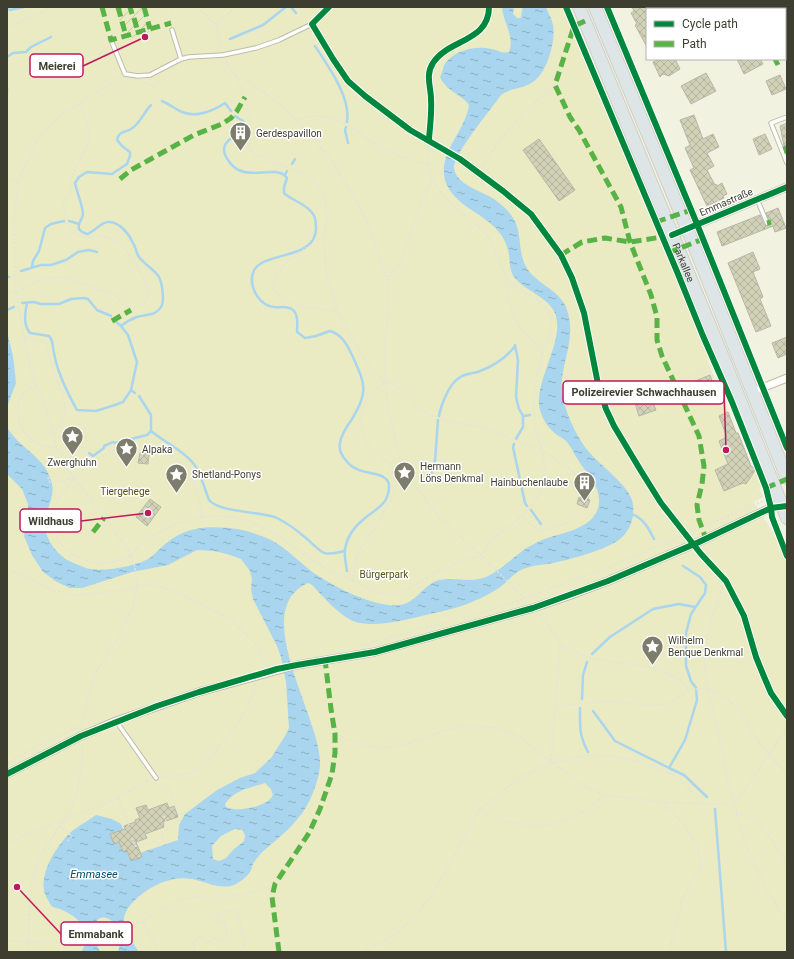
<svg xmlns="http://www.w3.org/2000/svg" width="794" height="959" font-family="Roboto,sans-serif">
	<defs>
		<pattern id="garden-furrows" width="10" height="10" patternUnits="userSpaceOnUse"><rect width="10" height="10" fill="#eaeac3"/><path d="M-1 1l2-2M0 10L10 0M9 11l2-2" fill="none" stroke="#cacaa8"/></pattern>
		<pattern id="water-ripples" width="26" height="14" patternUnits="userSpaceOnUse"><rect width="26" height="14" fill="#a9d6ee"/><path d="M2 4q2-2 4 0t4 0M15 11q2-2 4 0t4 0" fill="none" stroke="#8bafc1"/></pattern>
		<pattern id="building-cross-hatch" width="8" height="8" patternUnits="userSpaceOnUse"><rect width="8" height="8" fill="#d1d1b8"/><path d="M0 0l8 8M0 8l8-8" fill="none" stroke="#b4b49e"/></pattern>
	</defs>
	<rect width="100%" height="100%" fill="#f2f2e1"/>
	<!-- park -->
	<path fill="#eaeac3" d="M7,7H565L710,359L708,362L751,469L753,468L755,473L759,471L761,481H763L764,486L759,488L763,497L754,502L780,544L787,562V952H7Z"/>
	<!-- garden -->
	<path fill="url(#garden-furrows)" d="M116,7H146L149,18L145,20L149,33L128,39L125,26L121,27Z"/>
	<!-- water -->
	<path fill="url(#water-ripples)" fill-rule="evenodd" d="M502,7H514L513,14L517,18H521L524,14V7H546C548,13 552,19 553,25C556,41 547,73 533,82C523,89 510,88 501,95C492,108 452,156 454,168C456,185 482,191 494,199C501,204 509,211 513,218C523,233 517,253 527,268C529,273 535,277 539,281C558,295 568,300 570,325C572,350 557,375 563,399C567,416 579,442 591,454C602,467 626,483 632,500C636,514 631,530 620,539C608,549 569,560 553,563C543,565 533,565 523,569C513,573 508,582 499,588C477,602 456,609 430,614C409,619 377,628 356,622C340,617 324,597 312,585L308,583C247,610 322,719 320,764C320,777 311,801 303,812C295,823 285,833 274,842C267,848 260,853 255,861C252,864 252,869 250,872C247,877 241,881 236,884C223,891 206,882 192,879C170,875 148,887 133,902C115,921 127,934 139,952H118C129,910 77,902 100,952H81C94,934 80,917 62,910C60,908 56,909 53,907C51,906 49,902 48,900C34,880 56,846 71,832C78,826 88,821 96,815L112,819L121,824L134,855L178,840L179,825L185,814L217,790L240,778L255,773L271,758L285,736L289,728L286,682L281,657L277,646L253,599L251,589L252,579L250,571L241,559L227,554L214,551L197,550L168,565L132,572L82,588H70L57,582L43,572L32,555L24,536L28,518V504L22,489L7,474V427C19,449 46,456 52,484C55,496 47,508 45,520C43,536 55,553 69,561C74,563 80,566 86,568C101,573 139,566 151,557C159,550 166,542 175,537C190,527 211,526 229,528C243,529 258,534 271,540C289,549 303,567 320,577C339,589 385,613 407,603C418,598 424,586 436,581C451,576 465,582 479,579C494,577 512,558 525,549C530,546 536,543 542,540C559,533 586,531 596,513C606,494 590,477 580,463C575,456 572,448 567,442C563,438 562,438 557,435C548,428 543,420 540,410C532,381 571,334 552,308C543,295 524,290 514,277C508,268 511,257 507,247C505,241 502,235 498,231C483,212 453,206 445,180C438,152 465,132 469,105C461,94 446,91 440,77C442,73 443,69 444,65C453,50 476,45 492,49C499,50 501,54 509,52C515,37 503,22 502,7ZM265,783L271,789L273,795C271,798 269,801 266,802C256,808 237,812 226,807L225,804C234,790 250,788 265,783ZM235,829L243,830L245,836L244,841L233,850L226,858L219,861L213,859L212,846L221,836Z
		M7,332L13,356L16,383L7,407Z"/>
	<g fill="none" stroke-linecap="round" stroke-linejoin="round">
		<!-- stream -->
		<path stroke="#a9d6ee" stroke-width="2.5" d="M291,7L296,13
			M7,8L10,10L24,7
			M522,18L524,7
			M230,39L263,25L286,7
			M315,46C328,66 351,97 347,122
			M7,57L13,53L26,52L31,47L51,37
			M7,87V93
			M162,101C169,104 175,109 182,112C196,118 213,111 225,103L231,111
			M235,116L243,121L245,126C239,135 229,137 225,145C223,150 225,156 228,160C244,186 276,162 287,178L284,187V193C292,201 306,203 313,214C316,218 316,224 316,229C315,264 253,248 252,278C251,291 261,306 274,307C281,308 289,305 294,311C299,316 297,326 297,332L305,338L316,336L330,331C343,335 347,345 353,357C365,384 369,392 352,419C347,426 341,435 340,443C339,449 341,454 344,458C347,462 350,466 355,468C364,475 390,471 389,487C388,506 376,508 364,519C355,526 347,537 345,549C344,556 346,564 347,571
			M346,127L345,130L348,143
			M292,164L295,159
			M285,175L287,171
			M69,221L79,224
			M32,267L33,261L39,251L45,228L51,224L64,221
			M21,271L41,265H51L66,260L78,252L89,250L97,252
			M7,276L9,277
			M22,303L34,302L41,304H59L71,299L84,298L88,299L97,310L111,316
			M27,303C25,313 23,325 30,333L49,336C54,341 52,346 54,353C57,371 68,394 77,410L96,411L115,405L123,402L131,390L137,362L128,335L121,326C126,322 131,319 137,317C146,314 156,316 161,307C165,301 162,283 159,277C154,269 145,265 139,257C136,253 136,247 133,243C129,234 119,221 108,222C101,222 94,232 87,234C84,233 81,232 79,229C77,223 83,219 83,214C82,203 77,193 75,183L79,177L87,172L112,174L127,164L130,156V152L122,146L117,140C119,131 124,133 131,129C140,124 144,112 151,105
			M7,310L14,307
			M115,321L121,326
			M515,345L518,360L516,397L519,409L523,416V427L516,439
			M131,390L135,393
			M139,396L151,415V431C164,442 183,450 193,463C200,471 205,490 209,500C220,513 260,511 277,518C287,523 298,531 307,539C312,543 318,550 324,553C330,555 339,552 345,551
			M439,416C441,405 449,384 459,378C465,373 473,374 480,371C494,366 506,358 515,346
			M523,416L530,415
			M514,444L513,447L525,503L527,506
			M89,453L93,456L104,448V446L113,442L115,443L147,435L151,431
			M431,475L435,461L438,420
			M531,510L541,524
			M631,514C643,517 649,529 654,539
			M592,654L610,637L653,609L679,604L695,607
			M582,699L583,675L587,662
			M580,708C580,727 579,735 588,752
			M593,711L615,741L669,768L684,775L707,797
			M669,768L685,740L697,700L696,688L691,681L686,666V633L691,614L705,593L706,585L700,577L683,566
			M715,809L726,952"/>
	</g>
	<!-- building -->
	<path fill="url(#building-cross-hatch)" stroke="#b7b7aa" d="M632,7H647V47L635,25L637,24L631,13L634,11Z
		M660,59H675L680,69L669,76L663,74L660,77L653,62Z
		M737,59H760L763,64L744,74Z
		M706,73L716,91L691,104L681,86Z
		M780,75L786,89L772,95L766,81Z
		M694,115L703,139L713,134L719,147L707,153L714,166L707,170L715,185L716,184L717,186L722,183L727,194L723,196L724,198L707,206L690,170L694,168L685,148L690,145L680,120Z
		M787,123V145L784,146L780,126Z
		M765,134L772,149L759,155L753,139Z
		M539,139L575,190L559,201L523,150Z
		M778,208L786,228L775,232L773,226L722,246L717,232L760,215L764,225L768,226L770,223L766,213Z
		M753,252L760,269L753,272L763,297L760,299L771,326L756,332L728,263Z
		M787,337V354L778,358L772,343Z
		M710,375L715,390L717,389L720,395L705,401V399L700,401L693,382Z
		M650,395L656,410L639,416L634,400Z
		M728,412L736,433H738L751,466L756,469L746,484L743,483L724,491L715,470L728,464L719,441L727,437L719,416Z
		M140,453L149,454L148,464L138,463Z
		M584,489L590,491L588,499L590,500L587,508L577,504L579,497L581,498Z
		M150,499L161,507L147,526L136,517Z
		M167,803L169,808L174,806L178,817L163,822L164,827L145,834L147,838L136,842L142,857L131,861L127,850L123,852L119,842L114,844L110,834L125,829L124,826L135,822V820L140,818L136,808L146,805L148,810Z"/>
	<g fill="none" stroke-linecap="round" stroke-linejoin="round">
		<defs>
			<path id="service" d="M172,30L181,59
				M111,40L125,74L138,76L150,75L181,59L189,57L223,55L256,48L279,40L312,24L329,7
				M787,117L771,123L787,163
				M757,199L767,223
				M116,721L156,778"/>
			<path id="minor" d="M672,235L787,187
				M752,392L787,378
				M7,774L81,736L116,721L199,692L297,665L375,652L533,608L571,595L608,581L699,542L781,503"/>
			<g id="primary">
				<path id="s1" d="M579,7L724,360L787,518"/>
				<path d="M595,7L693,243L787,478"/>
			</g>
		</defs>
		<!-- service casing -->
		<use href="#service" stroke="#bcbcae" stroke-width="5.5"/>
		<!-- minor casing -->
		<use href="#minor" stroke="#bcbcae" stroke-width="9"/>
		<!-- primary casing -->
		<use href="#primary" stroke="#d0d0c7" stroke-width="14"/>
		<!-- path -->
		<path stroke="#e3e3dd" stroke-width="1.5" stroke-dasharray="2 2" stroke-linecap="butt" d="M197,7L216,25L222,50
			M762,9L766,7
			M170,25L172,7
			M216,25L235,7
			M7,27L37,15L52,7
			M226,61L228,67L236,76L245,97L251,123L249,147L253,153L266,160L299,171L309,176L317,183L325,199L327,219L324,236L326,272L337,311L352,339L370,367L385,383H392L399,389L421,410L430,415L448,422L482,427L543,451L570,469L585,484L587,490
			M236,76L250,83L271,97L297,120L331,160L353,195L365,218L376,245L387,280L389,306L385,342V383L389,412L400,459L405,471L440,518L481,555L527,601
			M144,82C152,88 156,87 159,77
			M297,120C334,106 355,133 384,149C397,156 414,160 428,165
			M479,172L501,138L524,113L555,85
			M7,179L18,183
			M718,200L721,206
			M693,214L700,209L719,202
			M324,236L286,262L275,278L273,289C287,308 315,308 337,311
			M506,279C507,292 509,307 515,319C521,332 535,341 542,354
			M387,280L400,263L422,201L432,180
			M7,291L16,293L40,279L64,277L88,286L116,296L131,310C136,308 142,305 146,300C154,287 130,254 121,244C118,242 113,240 110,238C95,232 78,245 67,224C65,219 63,208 64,203C65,200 68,198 70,196C72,191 71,186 71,181C73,167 88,150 89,136C90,124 84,114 79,104
			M25,336L44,343L47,347L52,367L64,398L65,409L63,421L54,434
			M36,386C33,387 29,388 27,390C11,403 17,431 34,441C40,446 50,447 57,448
			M606,409L674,383L715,364
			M396,474L405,471
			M48,477L50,483L55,481L75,479
			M202,517C199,503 197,487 190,474C185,466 178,461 170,456C161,450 151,444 140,443C111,442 64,481 55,507C53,512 53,518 54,523C55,529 56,534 58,539C64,552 80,560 94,563C103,565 123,560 131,555C135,552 138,546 143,543C170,523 202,511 236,518C271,526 297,551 327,569C337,574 347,578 357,583C367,587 377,593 388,594C405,595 419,582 433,574C443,569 453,565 463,561C468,560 474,558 479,556C485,552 488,544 493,539C516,519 538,510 544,477C547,456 536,437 534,417C533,408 534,399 535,390C536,379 539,368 541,357C545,346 553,332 551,320C548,299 520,294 508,280C505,276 503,270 501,265C496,252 492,241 484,231C470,219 438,195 432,179C423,157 431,124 431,101C432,88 425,74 433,62C450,40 489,40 489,7
			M522,517C527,521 534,528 541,530C548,531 575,520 580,514
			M7,569L25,576L52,590L76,595L128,590L137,586L149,584L175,591L229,618L255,643L266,666
			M352,580L358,553L376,526L391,499L395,487L396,474L390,464L370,447L362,432L360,419L368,395L385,383
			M726,581C716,606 705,633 705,660C705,687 714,714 720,740C725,762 728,784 734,805C745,846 761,886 787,920
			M539,614L558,638L560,646L551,763
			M463,619L500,607L609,567L768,499
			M560,646L589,658L655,668L680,679L689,690
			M357,647L423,628L450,622
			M556,706L608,701L644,705L665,704L677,699L689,690L707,688L725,697L741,712L753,734L769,755L787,773
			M82,726L88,699L97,671L116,641L133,607L137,586L136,574L134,563L128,549L75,479L57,448L46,409L36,386L26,350L16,293L14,224L18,183L28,158L37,140L50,126L63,114L121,77
			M335,734L359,744L379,748L403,745L443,731L464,726L498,728L519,737L583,785L604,795L661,802L734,805L787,728
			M7,763L32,749L82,725
			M161,777C173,776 186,776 196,769C210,760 238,724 246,710C250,701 253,692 256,684
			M168,787L179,815
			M118,798L129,825
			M661,802L683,823L697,845L701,866L683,898L669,952
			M479,810C512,825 535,833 570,817C575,815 580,814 584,811C591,807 597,801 604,796
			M736,813C761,817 776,846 787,866
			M164,816L167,825L181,820
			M60,826L72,836L67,842
			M132,838L135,846H141L163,838L161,833L168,830L167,825
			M7,843L76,814L114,800L149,780
			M143,921L158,952
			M104,924L107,941L112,940L113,944L119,945
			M7,941L67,943L143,921L159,910L174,902L201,896H234L248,894L275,884
			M28,952C31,922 26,893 37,865C43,848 55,835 64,820C78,798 83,770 82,744
			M191,952L196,947L193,944L201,935L208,943L215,937L219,942L227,935L224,921L218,922L216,914L237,910L245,945L240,952
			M210,952L218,950L219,952
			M363,952L388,939L401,929L415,916L431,896L445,873L479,810L522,776L551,763L590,755L616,757L645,763L677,777L702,803"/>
		<!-- service -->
		<use href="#service" stroke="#fdfdfa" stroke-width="3.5"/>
		<!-- minor -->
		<use href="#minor" stroke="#fdfdfa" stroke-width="7"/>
		<!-- primary -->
		<use href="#primary" stroke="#dee5e7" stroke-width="12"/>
		<!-- quiet -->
		<path stroke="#57b346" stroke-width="5" stroke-dasharray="10 5" stroke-linecap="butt" d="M102,7L111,40L171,23
			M118,7L126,36
			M130,7L132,14
			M144,7L150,29
			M134,18L138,32
			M585,21L574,26L555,85L570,117L579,130L621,207L630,242L651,295L657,317V340L662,356L699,436L704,466L702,484L697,505L699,520L706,539
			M785,34L787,33
			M775,59L778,65
			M785,146L787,153
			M120,179L131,170L194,135L222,124L231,118L237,111L245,97
			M656,222L691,210
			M767,223L771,222
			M668,253L703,239
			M561,255L582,242L605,238L630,242L662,237
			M112,321L131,310
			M766,488L787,479
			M93,532L104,518
			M279,952L272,897L275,884L309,833L320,809L332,774L335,753V734L331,709L325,660"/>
		<defs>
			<path id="cycleway" d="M329,7L312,24L333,59L348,81L365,96L410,130L460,159L503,191L531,214L561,255L572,278L584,313L598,384L606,409L614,426L641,471L661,503L701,554L726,581L744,616L756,657L765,679L771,693L787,716
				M566,7L678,274L703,336L732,402L766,488L771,508L772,517L787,556
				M607,7L697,224L787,448
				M429,139C430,126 432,112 431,99C431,87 425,75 433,63C448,39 489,42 489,7
				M672,235L787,187
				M7,774L81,736L157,706L199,692L277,669L297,665L375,652L533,608L608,581L699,542L771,508L787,506"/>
		</defs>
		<!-- cycleway casing -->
		<use href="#cycleway" stroke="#fff" stroke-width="8"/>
		<!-- cycleway -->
		<use href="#cycleway" stroke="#00873e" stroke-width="6"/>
	</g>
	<!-- icons -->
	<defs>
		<symbol id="building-pin" viewBox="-11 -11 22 30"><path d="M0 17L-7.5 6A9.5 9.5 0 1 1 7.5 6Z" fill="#7d7d6e" stroke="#fff"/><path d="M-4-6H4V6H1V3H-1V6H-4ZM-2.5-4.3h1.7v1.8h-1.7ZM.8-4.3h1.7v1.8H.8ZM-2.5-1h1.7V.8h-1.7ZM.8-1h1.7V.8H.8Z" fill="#fff"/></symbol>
		<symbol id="sight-pin" viewBox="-11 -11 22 30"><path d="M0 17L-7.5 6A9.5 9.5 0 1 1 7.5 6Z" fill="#7d7d6e" stroke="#fff"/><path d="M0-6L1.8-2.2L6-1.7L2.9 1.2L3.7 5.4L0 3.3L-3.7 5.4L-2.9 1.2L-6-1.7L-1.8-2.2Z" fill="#fff"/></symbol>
	</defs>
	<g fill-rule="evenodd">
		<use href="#building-pin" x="228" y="120" width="25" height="34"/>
		<use href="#sight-pin" x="60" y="424" width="25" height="34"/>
		<use href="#sight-pin" x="114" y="436" width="25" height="34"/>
		<use href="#sight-pin" x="392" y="460" width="25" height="34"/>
		<use href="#sight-pin" x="164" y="462" width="25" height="34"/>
		<use href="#building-pin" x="572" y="470" width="25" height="34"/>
		<use href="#sight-pin" x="640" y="634" width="25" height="34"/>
	</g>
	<g text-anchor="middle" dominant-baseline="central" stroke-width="3" stroke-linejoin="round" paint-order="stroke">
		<!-- poi labels -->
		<g font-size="10" fill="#3e3e30" stroke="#fff" text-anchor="start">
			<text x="256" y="133">Gerdespavillon</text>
			<text x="142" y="449">Alpaka</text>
			<text x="72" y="462" text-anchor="middle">Zwerghuhn</text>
			<text x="420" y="466">Hermann<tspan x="420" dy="12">Löns Denkmal</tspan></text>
			<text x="192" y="474">Shetland-Ponys</text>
			<text x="568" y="482" text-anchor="end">Hainbuchenlaube</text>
			<text x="668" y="640">Wilhelm<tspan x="668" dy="12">Benque Denkmal</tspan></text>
		</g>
		<!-- street labels -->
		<g font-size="10" fill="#3e3e30" stroke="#fff">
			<text transform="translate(726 202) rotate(-23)">Emmastraße</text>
			<text stroke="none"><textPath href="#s1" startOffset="276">Parkallee</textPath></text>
		</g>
		<!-- park labels -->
		<g font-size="10" fill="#545210" stroke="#fff">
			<text x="125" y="491">Tiergehege</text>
			<text x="384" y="574">Bürgerpark</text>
		</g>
		<!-- water labels -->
		<g font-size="11" font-style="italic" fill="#01496b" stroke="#fff">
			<text x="94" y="874">Emmasee</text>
		</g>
	</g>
	<!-- callouts -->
	<path fill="none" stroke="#c2185b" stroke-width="1.5" d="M145 37L83 66M726 450L724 392M148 513L81 521M17 887L61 934"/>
	<g fill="#c2185b" stroke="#fff" stroke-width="1.5">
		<circle cx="145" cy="37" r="4"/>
		<circle cx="726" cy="450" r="4"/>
		<circle cx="148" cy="513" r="4"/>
		<circle cx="17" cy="887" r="4"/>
	</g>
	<g fill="#fff" stroke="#c2185b" stroke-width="1.5">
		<rect x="30" y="54" width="53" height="23" rx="4"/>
		<rect x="563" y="381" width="161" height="23" rx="4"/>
		<rect x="20" y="509" width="61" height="23" rx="4"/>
		<rect x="61" y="922" width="71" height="23" rx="4"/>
	</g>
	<g font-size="11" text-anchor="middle" font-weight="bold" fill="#3e3e30">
		<text x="57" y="70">Meierei</text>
		<text x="644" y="396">Polizeirevier Schwachhausen</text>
		<text x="51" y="525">Wildhaus</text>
		<text x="96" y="938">Emmabank</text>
	</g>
	<!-- border -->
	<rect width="794" height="959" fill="none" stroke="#3e3e30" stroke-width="16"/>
	<!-- legend -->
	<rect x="646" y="8" width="140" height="52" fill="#ffffff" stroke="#b2b2ac"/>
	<rect x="654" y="21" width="20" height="6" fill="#00873e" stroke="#b2b2ac"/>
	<text x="682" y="28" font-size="12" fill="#3e3e30">Cycle path</text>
	<rect x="654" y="41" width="20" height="6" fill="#57b346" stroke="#b2b2ac"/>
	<text x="682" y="48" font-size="12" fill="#3e3e30">Path</text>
</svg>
